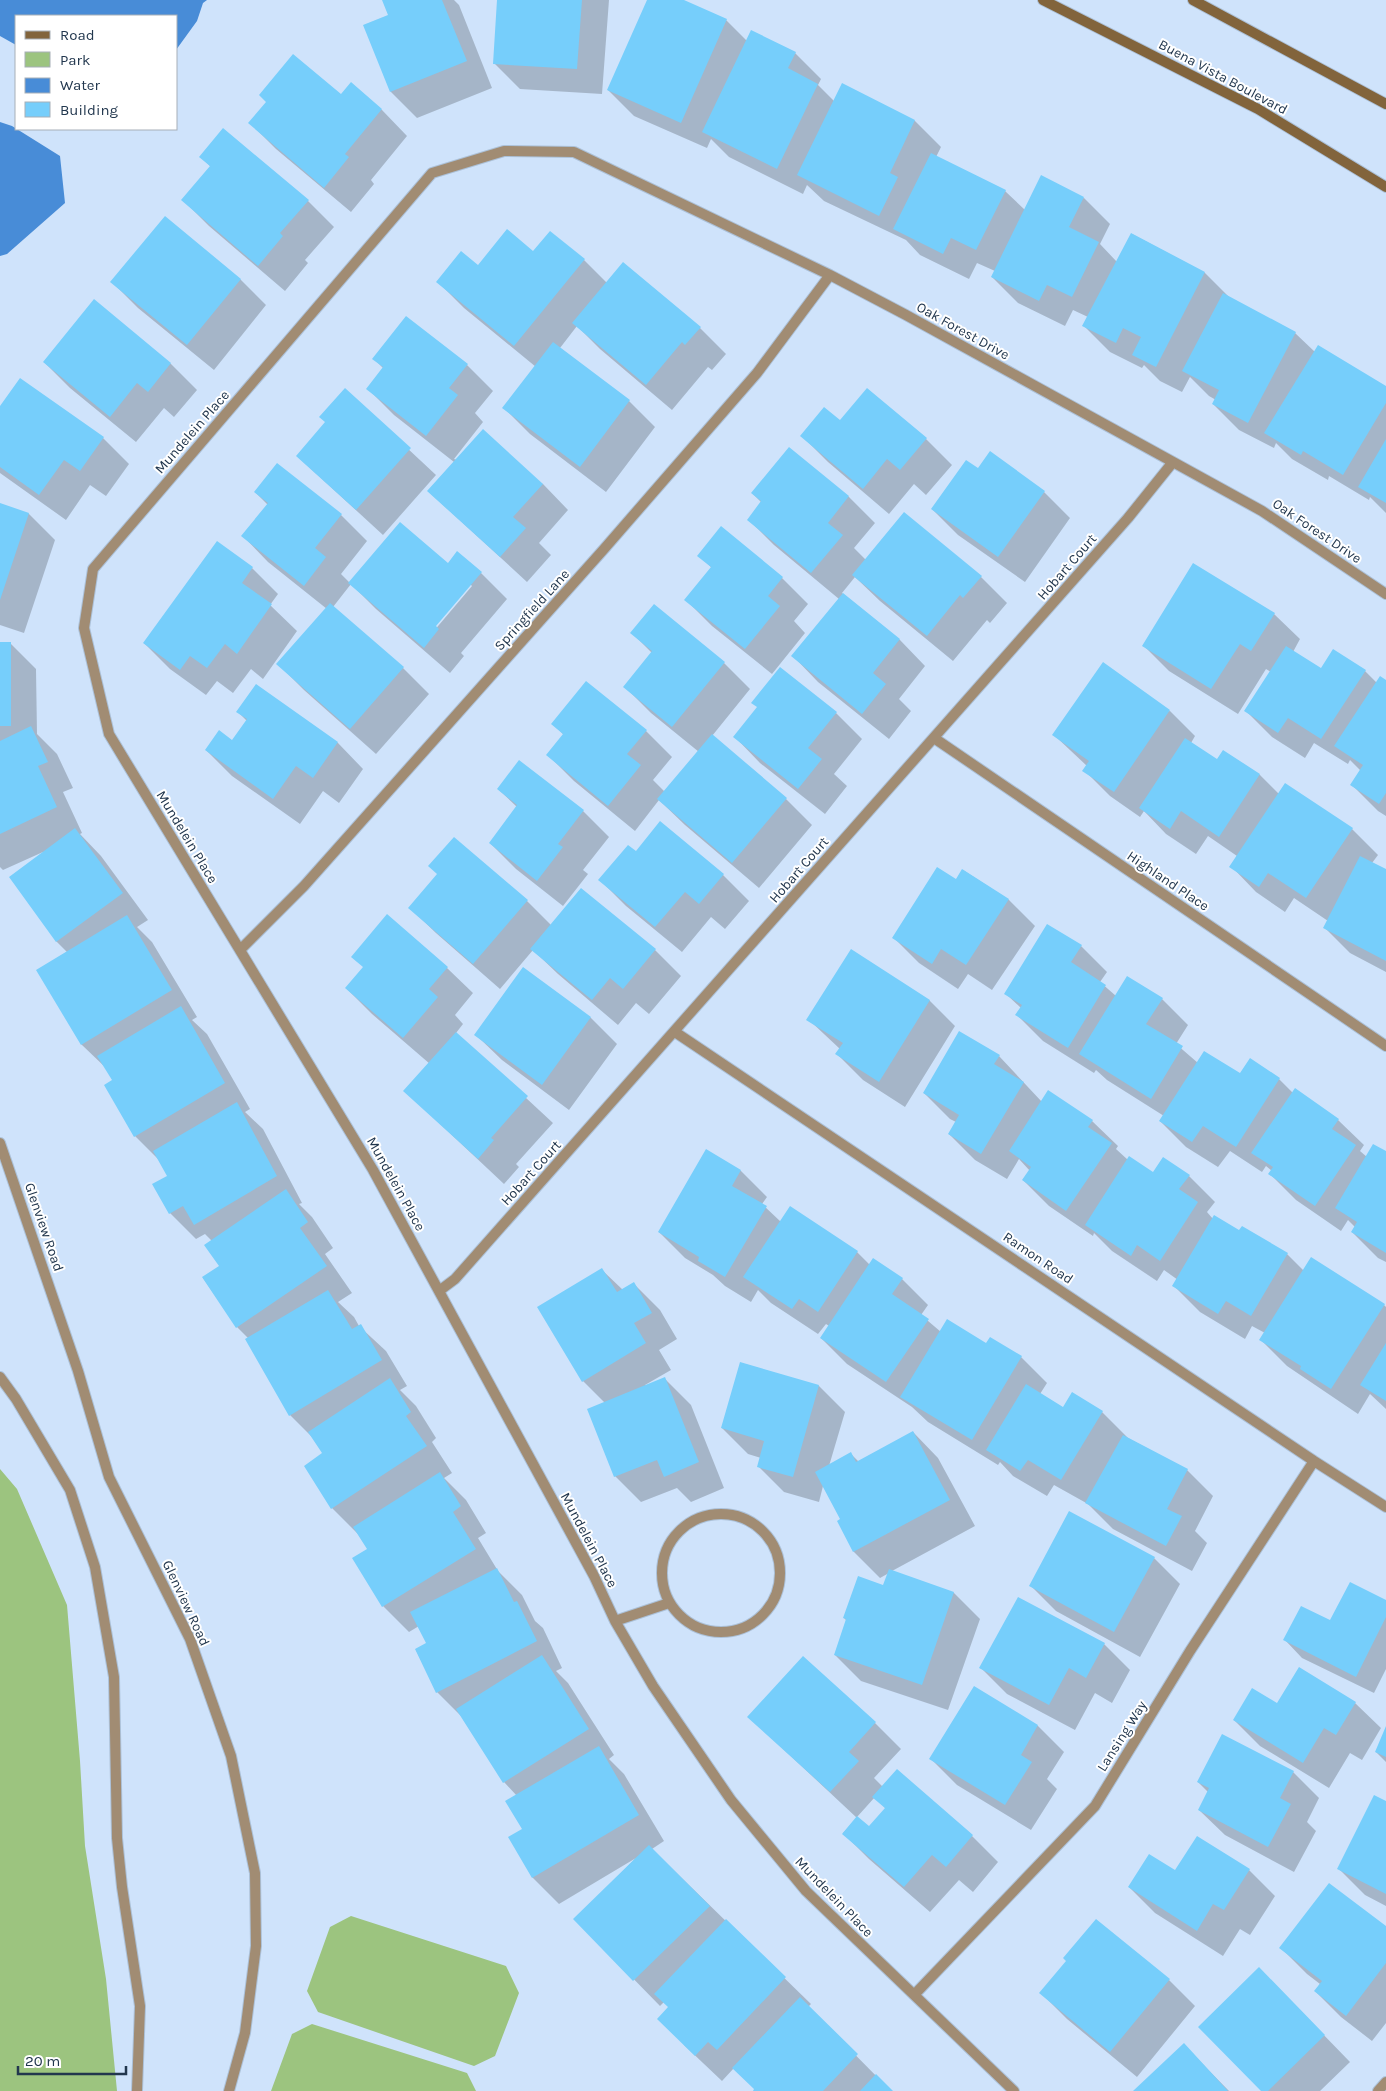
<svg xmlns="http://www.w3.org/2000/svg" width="1386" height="2091" font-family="Karla,sans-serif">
	<rect width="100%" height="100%" fill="#cfe3fb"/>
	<!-- green -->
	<path fill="#9cc47f" d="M0,1469L17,1489L67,1605L80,1761L85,1846L106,1979L117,2091H0Z
		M351,1916L506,1966L519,1993L495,2056L474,2066L318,2012L307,1991L330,1927Z
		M312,2024L467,2073L476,2091H271L292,2034Z"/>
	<!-- water -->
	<path fill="#488cd7" d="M0,0H207L203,3L197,21L176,50V16H16V45L0,36Z
		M0,122L12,126L60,156L65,203L7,254L0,256Z"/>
	<!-- shadow -->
	<path fill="#0003" fill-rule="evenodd" d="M384,0H454L459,5L492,88L417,118L391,92L390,16Z
		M498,0H609L602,94L520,89L494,63Z
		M648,0H681L726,20L747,41L795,53L821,79L818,85L834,101L842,85L915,121L941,147L936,157L1005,191L1025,210L1084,198L1110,224L1100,244L1117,262L1132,234L1205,273L1230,298L1295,333L1315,352L1386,387V513L1370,497L1369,500L1329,476L1328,480L1292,459L1276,443L1274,448L1239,430L1213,404L1216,400L1209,396L1190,377L1182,392L1160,381L1144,365L1142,368L1110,352L1084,326L1088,317L1073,310L1065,326L1018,303L992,277L995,271L977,263L969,279L920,255L906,240L824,201L807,185L803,194L729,157L711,139L707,148L634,116L608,90Z
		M351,84L382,110L407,136L371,180L374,184L351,212L276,149L250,123L341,96Z
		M201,157L308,201L334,227L305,260L308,263L285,291L209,226L183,200L211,167Z
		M533,253L584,260L607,283L700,328L726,354L712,370L708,367L672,410L600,349L577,326L560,348L629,401L655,427L606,492L530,434L504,408L536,367L464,308L438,282L478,267Z
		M240,279L266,305L214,370L138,308L112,282Z
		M94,301L171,364L197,390L174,417L164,408L136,442L70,388L44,362Z
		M406,317L467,365L493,391L475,413L483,422L454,459L543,484L568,510L539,543L551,555L527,582L428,491L454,462L394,415L368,389L383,368L374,359Z
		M345,390L436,475L383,535L297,456L326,423Z
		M0,408L103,438L129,464L106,496L90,485L66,520L0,473Z
		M840,422L926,439L952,465L926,495L914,484L889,514L828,462L802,436Z
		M789,449L849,497L875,523L854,548L866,560L981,577L1007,603L990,623L987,620L953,661L880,601L855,577L842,593L900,640L925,666L899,699L911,711L889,739L818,682L793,656L839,599L774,545L749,520L762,503L752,493Z
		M978,470L1044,492L1070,518L1025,582L958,535L932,509Z
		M255,492L341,515L367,541L341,574L350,583L448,565L481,573L507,599L461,653L464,656L450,673L376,609L351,584L333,607L403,668L429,694L376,754L304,690L278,664L327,609L268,562L243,536L268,505ZM470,584L472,586L433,632L431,630Z
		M0,504L29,514L55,540L24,633L0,625Z
		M699,556L782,578L808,604L794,621L805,633L772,674L712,626L686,600L712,568Z
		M252,568L278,594L270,605L297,631L263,679L251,669L233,693L217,681L206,695L170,669L144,643Z
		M655,606L724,663L750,689L712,736L786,799L812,825L759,888L685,825L659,800L635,831L574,781L548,755L564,735L553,724L646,731L672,757L653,780L665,792L699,752L651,713L625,687L652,653L632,633Z
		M1274,614L1300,639L1293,652L1321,670L1365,671L1377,683L1386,681V816L1378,811L1352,785L1361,771L1350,760L1348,764L1314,743L1305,758L1272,737L1246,711L1271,672L1266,669L1238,714L1169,671L1143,645Z
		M0,643H10L36,669L37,734L57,754L73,788L63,792L82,833L80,834L101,856L148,920L137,927L152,942L197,1017L192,1020L207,1034L250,1109L245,1112L263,1129L302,1203L299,1204L312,1217L333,1248L325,1254L352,1293L338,1302L354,1317L359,1326L386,1351L407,1386L400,1390L416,1406L436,1438L432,1442L452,1473L444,1478L466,1500L486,1533L478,1538L498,1571L522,1595L535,1621L543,1628L562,1668L556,1671L568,1683L614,1755L609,1759L624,1774L664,1841L652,1849L811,2004L808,2007L891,2091H755L756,2090L734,2068L722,2081L684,2045L669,2007L664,2002L660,2006L575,1919L636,1858L559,1904L533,1878L510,1838L524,1829L517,1796L504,1782L464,1719L437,1692L416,1650L428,1644L419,1626L409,1632L383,1606L368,1549L358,1534L332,1508L306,1466L324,1454L313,1438L290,1415L249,1339L237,1327L203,1278L220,1266L212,1241L205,1234L196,1239L170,1213L169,1176L160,1161L135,1136L113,1081L106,1068L82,1045L38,970L67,952L56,941L43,852L3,870L0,867Z
		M257,686L338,743L363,769L339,803L323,791L300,824L232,776L206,750L233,742L247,721L238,712Z
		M1170,711L1195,736L1191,743L1218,761L1223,751L1260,775L1279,794L1352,829L1378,855L1372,863L1386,870V972L1350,953L1325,928L1328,921L1294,898L1285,912L1256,892L1231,866L1237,856L1208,836L1196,854L1166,834L1144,811L1140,817L1110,796L1084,770L1087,766L1054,735Z
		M836,713L862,739L834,774L847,786L825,814L760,763L735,737Z
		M498,789L583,811L609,837L583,870L588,874L563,906L516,869L490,843L517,807Z
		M636,853L723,875L749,901L725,929L711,917L682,952L626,906L600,880Z
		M963,870L1009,900L1035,926L992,990L968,974L958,989L919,963L893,937L956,880Z
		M581,889L655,950L681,976L649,1014L636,1003L618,1025L558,974L533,950L500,989L436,933L410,908L527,901L551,925Z
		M1081,946L1107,972L1100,982L1116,996L1162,999L1188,1025L1176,1044L1198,1063L1241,1075L1279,1079L1293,1093L1338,1120L1364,1145L1360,1151L1367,1157L1386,1153V1262L1378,1258L1352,1232L1355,1227L1348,1220L1341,1231L1296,1200L1270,1174L1272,1171L1266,1166L1262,1172L1230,1151L1218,1167L1186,1147L1160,1121L1164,1116L1107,1080L1096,1070L1094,1073L1043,1041L1017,1015L1021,1008L1006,994Z
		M364,968H447L473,993L455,1015L463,1024L456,1033L553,1123L516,1164L519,1167L504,1184L405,1091L430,1064L372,1014L346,988Z
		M523,969L591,1018L617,1044L569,1110L502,1060L476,1035Z
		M929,1000L955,1026L905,1107L863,1080L837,1054L840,1049L808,1019Z
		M999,1056L1042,1102L1092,1121L1118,1146L1116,1149L1128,1160L1154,1174L1189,1176L1215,1202L1207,1212L1213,1219L1287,1254L1304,1271L1384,1305L1386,1307V1409L1370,1394L1358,1414L1287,1366L1261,1340L1265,1333L1252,1326L1245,1339L1200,1312L1174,1286L1178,1280L1164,1270L1157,1281L1112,1251L1094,1233L1093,1236L1049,1206L1023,1180L1030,1171L1019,1159L1007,1179L975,1160L949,1134L956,1122L950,1119L924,1093Z
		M707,1151L741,1171L767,1197L762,1204L781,1222L857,1252L870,1265L902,1279L928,1305L921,1315L941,1332L987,1345L1021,1357L1047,1383L1040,1394L1064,1409L1102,1412L1128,1438L1187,1470L1213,1496L1195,1531L1207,1543L1192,1571L1113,1529L1088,1504L1054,1485L1047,1496L1013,1476L1000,1462L998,1465L928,1422L912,1407L847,1364L821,1338L829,1326L826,1324L818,1334L771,1303L758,1290L751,1302L725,1286L713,1275L685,1258L659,1232Z
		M602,1270L623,1290L634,1284L660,1310L677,1339L659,1350L671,1370L645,1385L646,1386L665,1379L691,1405L724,1488L691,1502L677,1488L641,1502L615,1476L605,1403L583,1381Z
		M741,1363L819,1386L845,1412L829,1466L851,1454L859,1462L913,1432L938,1458L975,1526L892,1571L954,1593L980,1619L948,1710L861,1681L835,1655L847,1621L844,1618L884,1586L889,1573L880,1578L854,1552L838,1521L842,1520L823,1486L819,1502L784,1492L758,1466L761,1458L748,1454L722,1428Z
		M1154,1558L1180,1584L1140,1657L1056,1611L1030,1585Z
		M1386,1601V1669L1374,1693L1302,1658L1285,1640Z
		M1104,1644L1130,1670L1112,1703L1095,1693L1075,1730L1007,1694L981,1668Z
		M974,1688L1038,1726L1064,1752L1047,1779L1057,1789L1031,1830L957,1785L931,1759Z
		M1355,1703L1381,1728L1362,1760L1350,1753L1329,1788L1260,1746L1234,1720L1277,1705Z
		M749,1717L875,1723L901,1749L874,1778L883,1787L972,1836L998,1862L973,1892L959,1880L930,1912L869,1859L843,1833L857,1818ZM875,1797L886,1809L869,1828L857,1817Z
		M1386,1729V1762L1376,1752Z
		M1293,1772L1319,1798L1307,1822L1316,1831L1294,1872L1225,1835L1199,1810L1208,1792L1198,1782Z
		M1386,1803V1906L1365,1895L1339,1869Z
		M1249,1870L1275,1896L1250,1935L1240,1929L1223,1956L1155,1913L1129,1887L1176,1872Z
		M1386,1927V2023L1372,2041L1341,2017L1315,1991L1320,1984L1307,1974L1281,1948Z
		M1169,1980L1195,2006L1137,2077L1067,2019L1041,1993Z
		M1285,1995L1350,2062L1320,2091H1262Z
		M1184,2045L1229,2091H1135Z"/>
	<!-- building -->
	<path fill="#76cefb" d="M382,0H442L467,61L390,92L363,25L388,15Z
		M497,0H582L577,69L493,64Z
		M647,0H684L727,19L681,123L607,90Z
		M751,30L796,52L788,68L818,84L777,169L702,132Z
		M293,54L341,94L351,82L382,109L345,154L349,157L324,188L248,123L266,102L259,95Z
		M842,83L915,120L890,173L898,177L879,216L797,175Z
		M223,128L309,200L280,233L283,236L258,266L181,200L210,166L199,157Z
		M931,153L1006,190L976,250L951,238L943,254L893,229Z
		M1041,175L1084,197L1069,227L1099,242L1072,297L1047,285L1039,301L991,277Z
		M165,216L241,279L187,345L110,282Z
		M507,229L533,251L550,231L585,259L514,346L436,282L461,251L478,265Z
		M1131,233L1205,272L1156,367L1132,355L1141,337L1123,328L1116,343L1082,326Z
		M623,262L701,327L685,345L682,342L646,385L572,323Z
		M1223,293L1296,332L1248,423L1212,404L1219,390L1182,371Z
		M94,299L171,363L148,392L137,383L110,417L43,362Z
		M406,316L468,364L449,388L458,395L426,436L366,389L383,367L372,359Z
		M553,342L630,400L580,467L502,408Z
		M1318,345L1386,386V403L1343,475L1303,451L1301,455L1264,433Z
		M20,378L104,437L80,471L64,460L39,495L0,467V406Z
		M345,388L411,448L356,510L296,456L325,422L319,417Z
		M867,388L927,438L900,470L887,459L863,489L800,436L824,407L840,420Z
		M483,429L543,484L513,517L526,528L500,557L427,491Z
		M1386,439V503L1358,487Z
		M789,447L849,496L828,523L843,535L811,573L747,520L761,501L751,493Z
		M990,451L1045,491L998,557L931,509L966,460L978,468Z
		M277,463L342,514L315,548L326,557L304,586L241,536L268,503L254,492Z
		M0,503L29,513L0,600Z
		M904,512L982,576L963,598L960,595L927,636L852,575Z
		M400,522L448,563L457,551L482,572L436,626L439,629L424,648L348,583Z
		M721,526L783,577L768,596L780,606L745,649L684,600L711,567L697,556Z
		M217,541L253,567L242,583L272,604L237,654L225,644L207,668L190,656L180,670L143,643Z
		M1193,563L1275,613L1251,651L1240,644L1211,689L1142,646Z
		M843,593L900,639L873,673L886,684L862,714L791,656Z
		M330,603L404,667L350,729L276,664Z
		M654,604L725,662L672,727L623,687L652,651L630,633Z
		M0,642H11V726H0Z
		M1286,646L1321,668L1333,649L1366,670L1321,739L1288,718L1278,733L1244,711Z
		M1103,662L1170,710L1114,792L1082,771L1089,761L1052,735Z
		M780,667L837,712L808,748L822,759L798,789L733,737L757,707L751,703Z
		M1380,676L1386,680V793L1379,804L1350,785L1363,765L1334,746Z
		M586,681L647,730L627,754L641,765L608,806L546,755L563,734L551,724Z
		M256,684L338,742L313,778L296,766L273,799L205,750L219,730L232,740L247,719L236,712Z
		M31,726L48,762L38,766L57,807L0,834V741Z
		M712,734L787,798L732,863L657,799Z
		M1185,738L1217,759L1223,750L1260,774L1219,837L1181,811L1170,829L1139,808Z
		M519,760L584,810L558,844L563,847L537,881L489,843L517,805L497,789Z
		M1285,783L1353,828L1306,898L1268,873L1259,887L1229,867Z
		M660,821L724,874L699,904L685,892L655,927L598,880L628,845L636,851Z
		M75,828L123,893L56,942L9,877Z
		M454,837L528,900L473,964L408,908L437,874L428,866Z
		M1360,856L1386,869V961L1323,928Z
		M937,867L956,879L962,869L1009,899L966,965L941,949L932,964L892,938Z
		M581,888L656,949L623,989L610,978L592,1000L530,949Z
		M387,914L448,967L429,989L438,997L403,1038L345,988L363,967L351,957Z
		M127,915L172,990L81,1045L36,970Z
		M1047,924L1082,945L1071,962L1106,985L1068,1048L1015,1015L1022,1005L1004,994Z
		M851,949L930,1000L879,1082L835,1054L843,1043L806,1020Z
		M523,967L591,1017L542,1085L474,1035Z
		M1127,976L1163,998L1146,1024L1183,1046L1151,1099L1079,1054Z
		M181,1006L225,1083L134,1137L104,1085L112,1080L97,1056Z
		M959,1031L1000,1055L994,1064L1024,1082L981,1154L948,1134L959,1115L923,1093Z
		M456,1032L528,1096L491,1138L494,1140L478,1159L403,1091Z
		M1204,1051L1240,1073L1250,1058L1280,1078L1236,1147L1203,1126L1192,1142L1159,1121Z
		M1295,1088L1339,1119L1332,1129L1356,1145L1315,1206L1268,1174L1273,1167L1251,1153Z
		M1048,1090L1093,1120L1088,1127L1112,1143L1066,1211L1022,1180L1031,1167L1009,1151Z
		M237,1102L277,1176L194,1225L183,1206L169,1214L152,1184L167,1176L153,1151Z
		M1373,1144L1386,1151V1253L1351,1232L1357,1222L1335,1208Z
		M706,1149L741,1170L732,1186L767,1206L725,1277L698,1261L699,1257L658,1232Z
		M1129,1156L1153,1172L1163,1157L1190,1175L1179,1189L1198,1202L1160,1261L1137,1245L1131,1256L1085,1225Z
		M286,1189L308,1222L300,1228L327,1266L236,1328L202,1277L219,1266L204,1245Z
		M790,1206L858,1251L818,1312L799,1299L792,1309L743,1277Z
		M1214,1215L1239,1230L1242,1226L1288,1253L1251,1316L1226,1301L1218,1314L1172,1286Z
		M1311,1257L1385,1304L1331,1389L1300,1369L1301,1366L1259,1340Z
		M873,1258L903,1278L892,1294L929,1319L886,1382L820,1338Z
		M602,1268L617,1292L634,1282L652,1313L634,1323L646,1343L582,1382L537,1307Z
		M328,1290L352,1329L361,1324L382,1360L289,1416L245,1339Z
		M947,1319L986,1343L990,1337L1022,1356L972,1440L900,1397Z
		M1386,1343V1401L1360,1385Z
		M740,1362L819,1385L793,1477L757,1467L764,1441L721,1428Z
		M665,1377L699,1462L664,1477L657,1460L614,1477L587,1409Z
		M390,1378L411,1412L406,1416L427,1446L331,1509L304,1466L322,1453L308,1432Z
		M1026,1384L1063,1407L1072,1392L1103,1411L1061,1480L1028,1460L1020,1471L986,1450Z
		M913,1431L950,1500L853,1552L837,1521L840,1519L815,1472L851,1452L856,1462Z
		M1123,1435L1188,1469L1167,1509L1182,1516L1166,1546L1085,1503Z
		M440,1472L461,1506L453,1512L476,1549L382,1607L352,1558L367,1549L353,1527Z
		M1069,1511L1155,1557L1114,1632L1029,1586Z
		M497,1568L514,1602L517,1601L537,1641L436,1693L415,1649L426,1643L410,1612Z
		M889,1569L954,1592L922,1685L834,1655L846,1619L843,1618L858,1576L883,1585Z
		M1350,1582L1386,1600V1617L1356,1677L1283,1640L1301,1606L1330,1620Z
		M1018,1597L1105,1643L1086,1678L1069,1668L1049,1705L979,1668Z
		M542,1655L589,1729L503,1783L456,1709Z
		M803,1656L876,1722L849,1752L859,1761L830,1792L747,1717Z
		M1299,1667L1356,1702L1336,1735L1324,1728L1303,1763L1233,1720L1252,1688L1277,1703Z
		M974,1686L1038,1725L1021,1755L1032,1762L1005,1805L929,1759Z
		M1386,1726V1757L1375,1752Z
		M1222,1734L1294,1771L1280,1798L1291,1804L1268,1847L1198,1810L1209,1788L1197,1782Z
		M599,1746L639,1815L532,1878L508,1837L522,1829L505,1801Z
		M897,1769L973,1835L946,1867L932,1855L904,1887L842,1834L857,1816L869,1826L885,1808L872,1797Z
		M1374,1795L1386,1801V1894L1337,1869Z
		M1197,1836L1250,1869L1224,1910L1213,1904L1197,1931L1128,1887L1149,1854L1175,1870Z
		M649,1845L710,1906L633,1981L573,1919Z
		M1329,1883L1386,1926V1963L1346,2016L1314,1991L1322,1981L1279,1948Z
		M726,1919L786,1977L717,2050L708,2042L695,2056L657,2019L668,2007L654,1994Z
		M1096,1919L1170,1979L1110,2052L1039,1993L1066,1961L1063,1958Z
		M1259,1967L1325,2035L1268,2091H1261L1198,2027Z
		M800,1997L858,2054L823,2091H753L754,2089L732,2068Z
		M1184,2043L1228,2091H1133Z
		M876,2074L893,2091H860Z"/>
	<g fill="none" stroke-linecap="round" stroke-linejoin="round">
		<defs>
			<path id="street" d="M934,738L1386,1046
				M240,950L304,886L604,549L757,373L830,275
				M675,1032L1314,1461L1386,1507
				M0,1143L78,1371L109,1477L190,1639L231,1756L255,1873L256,1946L245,2033L229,2091
				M439,1291L455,1279L1128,518L1173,462
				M0,1377L16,1399L70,1490L95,1567L114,1677L117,1838L122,1887L140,2006L137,2091
				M662 1573a59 59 0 1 1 118 0a59 59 0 1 1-118 0Z
				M615,1621L669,1603
				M914,1995L1095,1806L1190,1651L1314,1461
				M1014,2091L806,1891L731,1800L653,1686L615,1621L594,1576L373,1170L109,734L84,628L93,569L432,173L504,151L574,152L830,275L906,315L1262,511L1386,594
				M1378,2091L1386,2082"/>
			<path id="secondary" d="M1043,0L1258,109L1386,187
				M1193,0L1386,104"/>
		</defs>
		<!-- street casing -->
		<use href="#street" stroke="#acc1d8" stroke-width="12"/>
		<!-- secondary casing -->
		<use href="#secondary" stroke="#acc1d8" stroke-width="12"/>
		<!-- street -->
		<use href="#street" stroke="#a18c73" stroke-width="10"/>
		<!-- secondary -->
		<use href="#secondary" stroke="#82643c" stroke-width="10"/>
	</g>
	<g text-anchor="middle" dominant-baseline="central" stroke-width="4" stroke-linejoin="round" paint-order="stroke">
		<!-- street labels -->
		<g font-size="14" fill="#22374e" stroke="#fff">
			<text transform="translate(1223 77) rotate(28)">Buena Vista Boulevard</text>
			<text transform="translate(963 331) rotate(29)">Oak Forest Drive</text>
			<text transform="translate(192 432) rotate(-49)">Mundelein Place</text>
			<text transform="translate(1317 531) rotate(34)">Oak Forest Drive</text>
			<text transform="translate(1067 567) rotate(-49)">Hobart Court</text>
			<text transform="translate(532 610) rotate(-48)">Springfield Lane</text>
			<text transform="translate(187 837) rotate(59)">Mundelein Place</text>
			<text transform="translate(799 870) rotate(-49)">Hobart Court</text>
			<text transform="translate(1168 881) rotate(34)">Highland Place</text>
			<text transform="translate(531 1173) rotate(-48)">Hobart Court</text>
			<text transform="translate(396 1184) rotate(61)">Mundelein Place</text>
			<text transform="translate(44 1227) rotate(71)">Glenview Road</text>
			<text transform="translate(1038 1258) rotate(34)">Ramon Road</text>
			<text transform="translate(589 1540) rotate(62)">Mundelein Place</text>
			<text transform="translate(186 1603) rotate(65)">Glenview Road</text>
			<text transform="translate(1122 1736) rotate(-58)">Lansing Way</text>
			<text transform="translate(834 1897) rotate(46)">Mundelein Place</text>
		</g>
	</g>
	<!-- legend -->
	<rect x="15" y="15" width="162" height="115" fill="#ffffff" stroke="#a7afb8"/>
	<rect x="25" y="31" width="25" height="8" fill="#82643c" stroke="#a7afb8"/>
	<text x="60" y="40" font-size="15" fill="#22374e">Road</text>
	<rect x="25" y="52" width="25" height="15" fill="#9cc47f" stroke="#a7afb8"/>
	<text x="60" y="65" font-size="15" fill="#22374e">Park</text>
	<rect x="25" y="78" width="25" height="15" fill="#488cd7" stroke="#a7afb8"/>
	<text x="60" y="90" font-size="15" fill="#22374e">Water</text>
	<rect x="25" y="102" width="25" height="15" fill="#76cefb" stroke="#a7afb8"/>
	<text x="60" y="115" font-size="15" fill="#22374e">Building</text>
	<!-- scale -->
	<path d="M18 2066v8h108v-8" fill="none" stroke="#22374e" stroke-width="2.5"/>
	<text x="25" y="2066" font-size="15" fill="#22374e" stroke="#ffffff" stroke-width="4" paint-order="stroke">20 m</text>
</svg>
